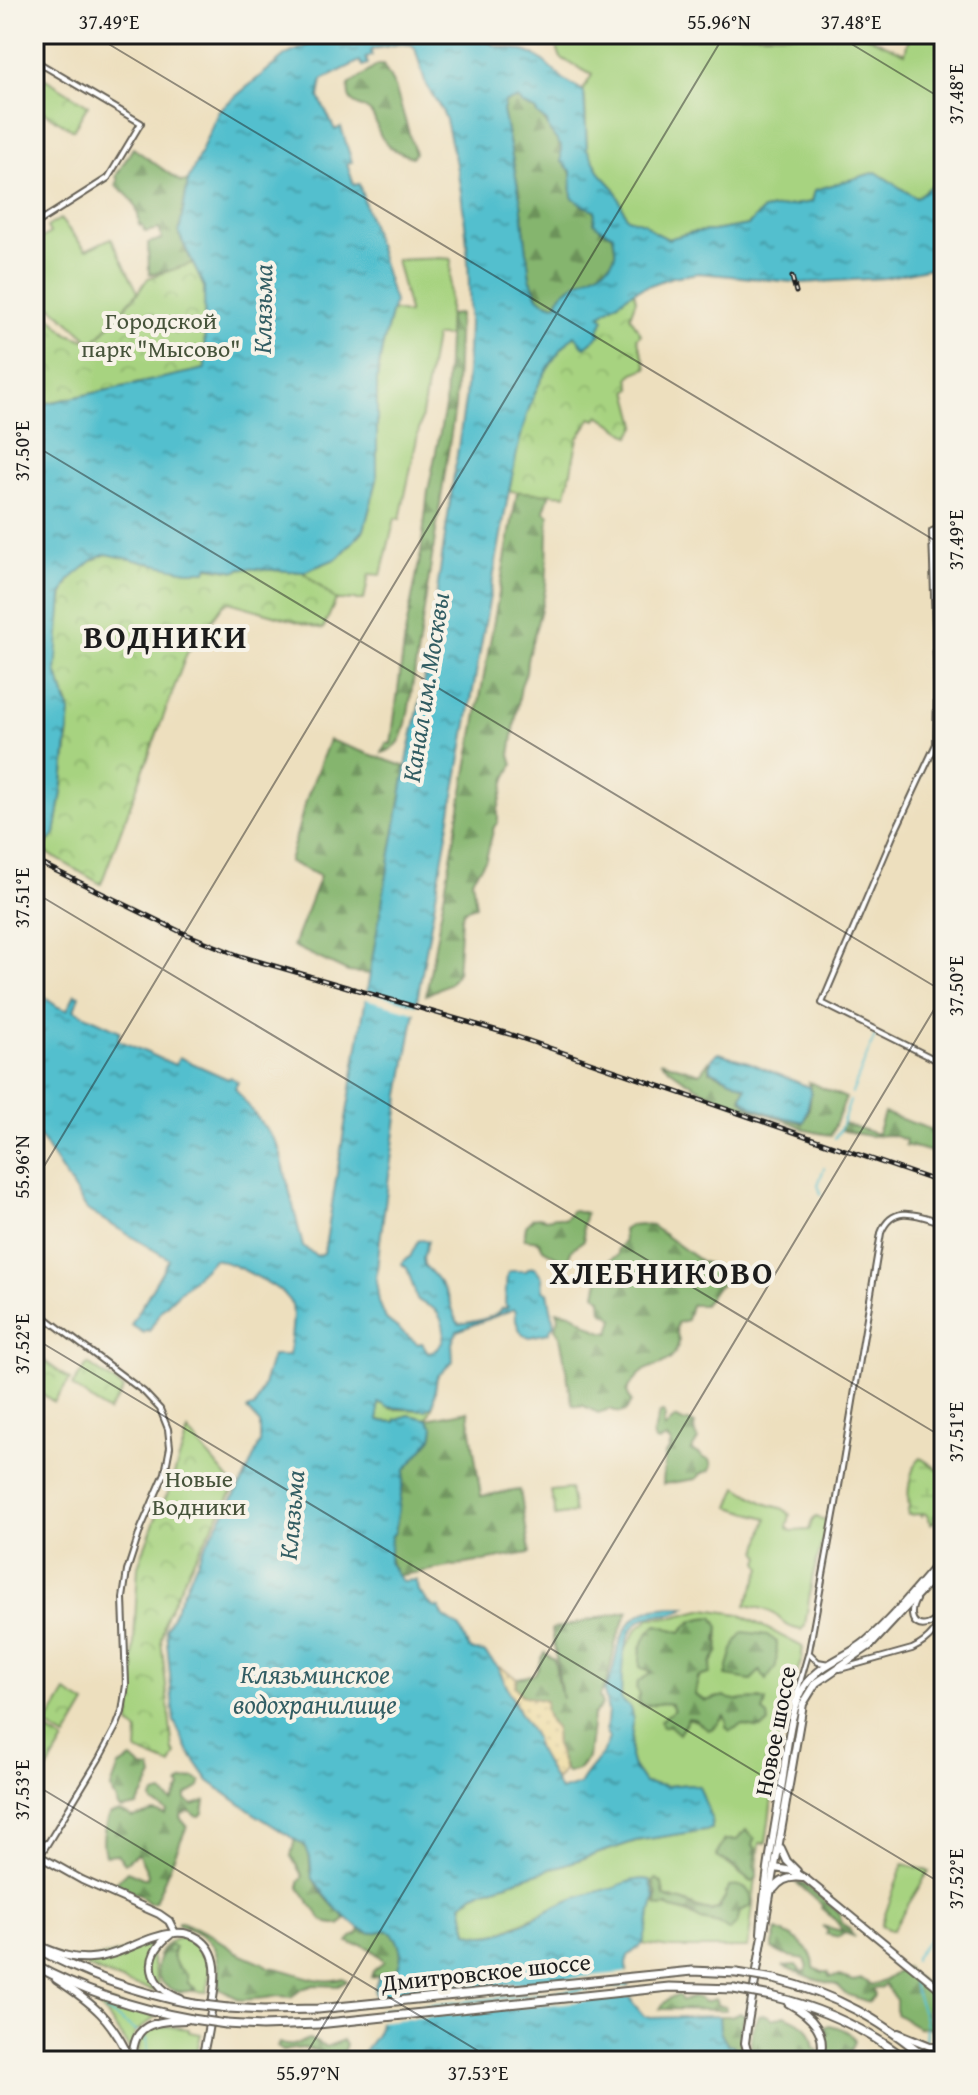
<svg xmlns="http://www.w3.org/2000/svg" width="978" height="2095" font-family="'Gentium Book Plus',serif">
	<defs>
		<pattern id="forest-firs" width="22" height="20" patternUnits="userSpaceOnUse" patternTransform="scale(2)"><rect width="22" height="20" fill="#85b56e"/><path d="M5 1l3.5 6h-7zM16 11l3.5 6h-7z" fill="#6c925a"/></pattern>
		<pattern id="wetland-marsh" width="20" height="14" patternUnits="userSpaceOnUse" patternTransform="scale(2)"><rect width="20" height="14" fill="#a7d380"/><path d="M1 5h8M5 5V1M11 12h8M15 12V8" fill="none" stroke="#8fb56e"/></pattern>
		<pattern id="sand-dots" width="8" height="8" patternUnits="userSpaceOnUse" patternTransform="scale(2)"><rect width="8" height="8" fill="#eeda9e"/><path d="M2 2h.1M6 6h.1" fill="none" stroke="#ccba88" stroke-width="1.8" stroke-linecap="round"/></pattern>
		<pattern id="park-crowns" width="20" height="18" patternUnits="userSpaceOnUse" patternTransform="scale(2)"><rect width="20" height="18" fill="#a7d380"/><path d="M2 6a3 3 0 1 1 6 0M12 15a3 3 0 1 1 6 0" fill="none" stroke="#8fb56e"/></pattern>
		<pattern id="water-ripples" width="26" height="14" patternUnits="userSpaceOnUse" patternTransform="scale(2)"><rect width="26" height="14" fill="#53bfce"/><path d="M2 4q2-2 4 0t4 0M15 11q2-2 4 0t4 0" fill="none" stroke="#449aa6"/></pattern>
	</defs>
	<rect width="100%" height="100%" fill="#f7f3e8"/>
	<filter id="ink" filterUnits="userSpaceOnUse"><feTurbulence type="fractalNoise" baseFrequency=".0125" numOctaves="2"/><feDisplacementMap in="SourceGraphic" scale="16" xChannelSelector="R" yChannelSelector="G"/><feConvolveMatrix kernelMatrix="1 2 1 2 8 2 1 2 1" color-interpolation-filters="sRGB"/></filter>
	<filter id="wash" filterUnits="userSpaceOnUse"><feTurbulence type="fractalNoise" baseFrequency=".006" numOctaves="4" result="noise"/><feDisplacementMap in="SourceGraphic" scale="32" xChannelSelector="R" yChannelSelector="G"/><feGaussianBlur stdDeviation="1.8" result="paint"/><feColorMatrix in="noise" values="0 0 0 0 0 0 0 0 0 0 0 0 0 0 0 0 0 1.4 0 .05"/><feComposite in="paint" operator="in"/></filter>
	<g filter="url(#wash)">
		<rect width="100%" height="100%" fill="#eddfbe"/>
		<!-- green -->
		<path fill="#a7d380" stroke="#62784e" stroke-width="2" fill-rule="evenodd" d="M551,34H862L905,53L908,40L905,34H944V175L916,198L876,172L815,190L812,202L763,210L748,225L713,231L693,232L668,239L654,232L644,223L627,218L615,189L601,174L587,149L585,98L583,90L592,75L561,58Z
			M60,219L86,250L111,238L138,292L93,343L34,291V241L36,242L50,233L47,227Z
			M440,258L451,259L448,336H435L422,415L400,519L395,518L381,575L369,574L364,600H336L303,572L338,558L364,530L377,480V379L382,349L392,310L408,314V307L396,260Z
			M378,1403L383,1404L391,1409L426,1410L433,1405L427,1419L409,1415L395,1422L378,1421Z
			M738,1487C747,1492 757,1501 767,1504C777,1508 783,1506 790,1515L787,1527L791,1531L809,1530L812,1521L816,1517L828,1521L812,1579L805,1626L801,1630C780,1625 786,1621 772,1613C765,1608 755,1607 746,1605L762,1568L759,1562L761,1557L758,1552L767,1518L730,1507Z
			M705,1609L739,1614L803,1647L801,1661L787,1703L775,1762L766,1761L765,1774L775,1777L766,1843H760L748,1948H670L642,1944L655,1897L644,1879L569,1901L496,1934L477,1936L468,1932L462,1904L474,1894L636,1841L712,1829L690,1784L666,1786L644,1783L633,1767L630,1757L633,1720L630,1708L621,1699L622,1654L637,1629L650,1618L674,1617ZM657,1625L681,1633L719,1627C718,1636 720,1647 717,1654C709,1672 696,1671 695,1695L706,1701L718,1697L735,1701L760,1699L766,1701L763,1713L741,1725L727,1722L725,1716L720,1719L699,1722L688,1718L679,1733L669,1725L670,1715L674,1709L671,1704L665,1702L647,1706L638,1700L651,1673L640,1667C639,1651 643,1635 657,1625ZM741,1834L757,1849L752,1882C739,1875 731,1864 717,1857L718,1851L725,1840H738ZM663,1889L664,1895C671,1899 677,1899 684,1902C697,1906 703,1913 718,1909L725,1898L726,1892L751,1906L740,1911L737,1923L724,1927C716,1921 708,1923 700,1919C685,1913 672,1906 657,1905V1896Z
			M903,1864L929,1871L892,1931L881,1926Z
			M179,1937C213,1939 211,1967 207,1992L193,1991L195,1988L188,1983C187,1968 169,1968 174,1950L161,1953L158,1957C163,1946 170,1942 179,1937Z
			M158,1939L151,1956L159,1988L158,1992L127,1983L67,1959C99,1962 129,1950 158,1939Z
			M85,1996L156,2017L135,2033L131,2051L106,2014Z
			M167,2026L189,2029V2032L201,2034L195,2061H139C137,2038 143,2028 167,2026Z"/>
		<!-- forest -->
		<path fill="url(#forest-firs)" stroke="#506845" stroke-width="2" d="M378,65H383L395,87L415,153L412,157C396,152 384,146 378,130C376,124 375,117 370,112C359,103 346,107 349,85Z
			M517,99C522,104 527,105 533,109C541,114 558,140 561,147C562,151 561,156 561,161C572,168 574,180 571,192L583,206L595,210L600,228L613,235C614,241 616,248 615,254C611,276 565,278 557,304L554,305L543,301L538,297L530,278L521,202L503,111L505,101Z
			M133,148L181,182L188,181L179,234L204,287L34,406V309L38,305L65,382L187,268L149,274L148,243L162,239L159,229L145,232L143,226H140C137,204 134,199 116,186L118,180L116,176Z
			M459,314L455,407L409,708C405,728 405,747 382,753L386,743L391,744L406,629L421,553L428,491L445,407L449,315Z
			M528,433L549,496L544,511L549,515C547,539 548,562 546,585C542,611 533,636 527,660L526,672L521,686L510,755L513,765L506,778L498,810V822L494,827L486,859L472,879L476,906L464,910L461,918L457,973L450,983L426,995Z
			M329,740L406,767L370,974L348,972L293,946L320,876L289,862L306,800Z
			M660,1061L700,1073L709,1061L710,1071L741,1084L745,1088L741,1098C754,1116 783,1116 803,1123C810,1112 812,1095 809,1082L846,1098L831,1135C823,1134 814,1132 806,1130C801,1127 795,1124 789,1122C739,1104 702,1098 660,1061Z
			M884,1113L944,1134V1150L936,1148L932,1152L905,1145L906,1140L891,1135L869,1136L840,1130L843,1123L877,1134Z
			M574,1210L586,1213L583,1225L584,1240L571,1250L567,1267L561,1265L560,1259L543,1249L539,1241L524,1239L526,1226L533,1218L539,1217L546,1219L556,1217L565,1219L571,1211Z
			M640,1224L652,1226L702,1262L729,1270L730,1272L728,1278L715,1289L704,1305H691L687,1320L677,1323L676,1329L679,1341C675,1360 668,1362 652,1367C642,1370 632,1382 627,1391L631,1402L626,1411L620,1413L610,1409L598,1413L584,1406L573,1405L572,1402L560,1336L555,1328L559,1317L557,1311C579,1309 590,1333 610,1333L614,1318L602,1311L601,1299L596,1294L599,1279L608,1269L609,1260L618,1255V1249L624,1242L623,1230L631,1225Z
			M468,1411L481,1496L520,1490L530,1553L397,1576C389,1563 383,1545 395,1532L405,1470L432,1438C435,1430 432,1425 427,1419Z
			M662,1412L665,1413C666,1419 662,1424 664,1429L675,1418L683,1422L689,1421L695,1424L694,1430L698,1440L691,1451L700,1454L703,1458L710,1460L712,1466L709,1471L702,1473L696,1479L663,1484L665,1454L669,1449L671,1443L667,1439L658,1442L655,1441L653,1435L659,1414Z
			M628,1611L616,1641L607,1682L599,1696L602,1705L593,1716L588,1758L578,1770L567,1773C549,1746 561,1707 521,1695L515,1686L517,1678L533,1675C540,1669 538,1662 545,1653L554,1660L562,1699L552,1629Z
			M713,1617L719,1627L717,1639L719,1651L712,1661L710,1674L698,1677L695,1695L706,1701L724,1696C738,1705 751,1696 766,1701L763,1712L768,1716L769,1723C761,1732 752,1727 741,1725L730,1731L726,1727L727,1722L724,1716C717,1722 718,1728 708,1730L694,1719L688,1718L679,1734L669,1725L663,1727L660,1721C664,1716 670,1715 674,1710L671,1704C661,1701 652,1707 641,1705L638,1700L639,1694L636,1688L638,1682L651,1673L640,1667C639,1651 643,1635 657,1625L681,1632C690,1620 697,1618 713,1617Z
			M743,1632L767,1635L777,1642L776,1667L766,1680L760,1671L751,1680L726,1676C730,1660 732,1646 743,1632Z
			M132,1759L142,1768L151,1769L153,1777L137,1806L121,1809L118,1807L116,1798L113,1796L111,1788L119,1766Z
			M195,1778L201,1782L200,1787L186,1795V1800L193,1805L205,1801L203,1813L200,1816H196L189,1811L182,1814L180,1818L187,1826L155,1902L149,1903L139,1894L119,1889L113,1885L127,1871L143,1878H147L148,1874L139,1855H135L125,1863L117,1854L105,1855C101,1841 103,1829 109,1815C119,1809 123,1813 133,1818L154,1812L166,1815L167,1811L153,1803L152,1799L154,1795L162,1793L172,1802L181,1788L179,1784L182,1781Z
			M746,1830L755,1839L753,1845C759,1853 755,1857 754,1867L757,1872V1878L752,1882L729,1863L717,1857L718,1851L725,1840H737Z
			M295,1838C318,1856 305,1859 313,1878C318,1891 336,1909 346,1918L340,1925L328,1923L322,1920L299,1888V1882L303,1877L291,1856Z
			M657,1879L662,1883L664,1896L669,1899L682,1901L699,1909L711,1911L718,1909L725,1898L729,1886C742,1884 755,1891 751,1906L740,1911L737,1923L729,1931L719,1923L701,1920L690,1913L672,1909L667,1906L661,1907L656,1905L657,1896L653,1881Z
			M797,1883L804,1884L839,1913L842,1923L848,1927L853,1936L845,1933L839,1937L826,1934L828,1931L822,1926L842,1931C839,1921 829,1915 821,1908L822,1905Z
			M178,1922H182L211,1935L235,1951L263,1963L268,1967C293,1969 318,1987 343,1978L347,1981L338,1986L314,1985L302,1989L291,1997L278,1996L266,1998L241,2000L219,1989C220,1950 217,1937 178,1925Z
			M360,1929L372,1933L387,1930C401,1938 405,1957 396,1971L371,1977L373,1971L384,1962C380,1956 372,1949 365,1946C357,1942 357,1948 348,1942L352,1937L358,1935Z
			M777,1930C794,1937 815,1948 814,1968L822,1972H827L830,1977L840,1976L853,1981L862,1979L872,1985C889,1982 891,1973 906,1968C911,1978 925,1979 929,1989L927,1990L930,1994L929,1997L938,1999V2004L930,2005L926,2011L929,2023H938L944,2028V2038H937L931,2028L918,2027L896,2014V2000L885,1984L882,1988L873,1989L875,1995L869,2002L845,1994L837,1985L817,1980L783,1966L796,1965L800,1970L805,1972L807,1968L804,1959L784,1955L772,1949Z
			M172,1945L175,1948L172,1953C176,1965 175,1966 187,1974L188,1983L195,1989C170,2001 140,1972 169,1946Z
			M679,1995L682,2001C692,1999 695,1993 704,2002L716,1999L717,2005L725,2006L726,2010L660,2009C664,2001 670,1996 679,1995Z
			M740,2013L745,2016L741,2026L740,2052L738,2053L733,2045H728L720,2031L719,2016H730Z
			M764,2015L769,2016L773,2019L785,2015C805,2024 811,2026 814,2048L818,2050V2054L811,2061H756C748,2047 751,2030 758,2016Z
			M829,2025C839,2027 850,2030 855,2041L849,2056L838,2061H822L826,2050L822,2029Z
			M309,2039L326,2047L343,2040L346,2045L342,2054C330,2058 321,2052 310,2049C301,2047 292,2049 283,2051L277,2047L280,2043C292,2049 299,2042 309,2039Z"/>
		<!-- wetland -->
		<path fill="url(#wetland-marsh)" stroke="#62784e" stroke-width="2" d="M921,1458L944,1473V1510L939,1511L934,1517L935,1521L931,1524L926,1514L922,1513V1516L919,1514L908,1515L907,1511L909,1508C907,1493 909,1468 921,1458Z"/>
		<!-- sand -->
		<path fill="url(#sand-dots)" stroke="#857b5d" stroke-width="2" d="M497,1666L517,1678L515,1686L521,1695L546,1701L545,1709L549,1722L555,1728L556,1747L564,1770L555,1781L536,1748L535,1738L520,1714Z"/>
		<!-- park -->
		<path fill="url(#park-crowns)" stroke="#62784e" stroke-width="2" d="M41,76L88,105L73,130L34,106V87Z
			M193,263L204,287L205,369L34,406L35,308L38,305L68,334L93,343L138,293L148,278Z
			M634,291L636,300L630,316L641,334L637,338L647,368L633,373L629,379L632,389L628,390L637,425L630,436L599,415L596,420L591,418L578,438L566,495L509,491C517,449 524,405 546,368C566,336 603,311 634,291Z
			M106,554L237,571L241,568L303,572L336,600L323,629L229,602L224,604L187,653L101,884L42,850L55,834L62,792L69,730V706L56,671L59,622L63,593L72,577L93,560Z
			M35,1354L70,1380L54,1402L34,1388Z
			M88,1364L124,1389L108,1412L72,1386Z
			M188,1431L235,1487L193,1561L166,1616L161,1639L173,1751L176,1754L171,1765L137,1751L138,1731L129,1725L134,1688L133,1661L138,1566L155,1520L168,1493Z
			M570,1489L574,1513L555,1516L551,1491Z
			M66,1692L86,1704L66,1738L46,1726Z
			M44,1729L64,1741L47,1770L34,1762V1746Z"/>
		<!-- water -->
		<path fill="url(#water-ripples)" stroke="#386e75" stroke-width="2" fill-rule="evenodd" d="M341,34H480C494,51 508,45 527,52C542,57 550,68 563,79C569,84 578,86 584,92L587,149L601,174L615,189L627,218L644,223L654,232L668,239L693,232L713,231L748,225L763,210L812,202L815,190L876,172L916,198L944,175V265L885,278L803,283L699,273L672,277L634,291L600,315L604,319L598,332L601,334L585,347L583,346L575,335C529,377 520,438 508,496L400,1095L380,1241L376,1280L379,1302L386,1319L418,1344L422,1343L428,1352C449,1349 447,1321 434,1309C429,1305 422,1304 417,1299L407,1268L402,1264L404,1260L410,1257L418,1241L423,1239L428,1241L423,1258L424,1265C434,1274 443,1286 449,1298C453,1307 453,1316 459,1324C473,1321 493,1320 503,1308H507L508,1307L506,1306L505,1303L507,1274L511,1271H526L529,1268L535,1267L542,1277L543,1291L548,1292L554,1324L548,1333L530,1337L523,1335C518,1328 514,1320 516,1311L514,1309L457,1331L452,1343L453,1361L437,1377L433,1405L426,1410L386,1407L383,1404L378,1403V1421L395,1422L396,1419L409,1415L427,1419L434,1428L432,1438L405,1470L395,1532L391,1537L389,1563L402,1581L416,1580L418,1591L433,1607L439,1608L444,1617L460,1628L469,1649L473,1651L484,1652L497,1666L520,1714L535,1738V1745L560,1791L579,1785C589,1766 602,1761 609,1738L606,1732L608,1711L604,1692C611,1681 613,1669 616,1656C627,1611 644,1607 686,1607C674,1617 665,1613 651,1616C619,1622 622,1675 621,1699L630,1708L633,1720L630,1756L633,1767L644,1783L666,1786L690,1784L699,1786L712,1821V1829L636,1841L474,1894L462,1904L468,1932C496,1945 539,1913 566,1902C581,1895 598,1892 614,1887C625,1883 638,1877 650,1880L655,1897L643,1944L628,1956L626,1964L629,1993L633,2003L644,2016L650,2018L719,2016L720,2031L728,2045H733L738,2053L740,2061H359C363,2046 380,2038 380,2021C380,2001 369,1997 379,1976L396,1971C405,1957 401,1938 387,1930L372,1933L360,1929L336,1909L312,1877L310,1857L305,1846L250,1811L209,1781L188,1751L174,1721L166,1629L203,1549L244,1479L260,1443V1424L247,1410L249,1408H254C263,1391 266,1373 272,1356H289C290,1342 295,1317 292,1305C288,1289 230,1262 214,1259L162,1309L149,1331L146,1330L144,1333L131,1325L169,1259L87,1210L34,1128V990L58,1007L67,1010L75,994L79,996L74,1010L120,1031L118,1040L175,1065L179,1057L228,1079L230,1077L238,1082L235,1088L277,1144L280,1151L303,1247L317,1256L324,1253L373,954L409,751L422,693L465,400C470,334 472,266 462,200C459,173 452,147 446,120L442,110L426,85L415,48L412,45L400,44L373,49L371,52L372,56L366,58L368,64L363,66L360,61L322,80L319,97L335,130L341,127L352,162L347,164L354,185L359,184L394,302L382,349L377,379V480L364,530L338,558L303,572L241,568L237,571L208,566L206,571H187L106,554L93,560L69,580L62,596L56,671L70,712L62,792L55,834L51,840L48,841L38,834L34,835V406L205,369L204,287L179,234L188,181L219,110L286,55L315,42ZM517,99L522,104L535,110L538,115L547,122L549,130L561,146V161L571,171L572,197L584,206L595,210L594,223L600,228L613,235C614,241 616,248 615,254C611,276 565,278 557,303L554,305L543,301L538,297L530,278L521,202L503,111L505,102Z
			M719,1053L748,1062L809,1087L811,1093L804,1122C787,1118 754,1112 742,1098L746,1087L711,1070C710,1062 711,1056 719,1053Z"/>
		<!-- pier -->
		<path fill="#eddfbe" d="M363,990L420,1006L418,1013L362,998Z
			M631,1972L632,1983L373,2010L371,1999Z
			M632,1986L634,1996L376,2022L374,2012Z"/>
		<g fill="none" stroke-linecap="round" stroke-linejoin="round">
			<!-- stream -->
			<path stroke="#53bfce" stroke-width="2" d="M852,1093L876,1033
				M835,1138L840,1130L850,1101
				M821,1194L818,1185L824,1168
				M914,1960C919,1948 930,1941 934,1929L940,1927L944,1922
				M913,1975C912,1999 930,2012 925,2040
				M105,2010L137,2032
				M142,2036L147,2039L148,2061"/>
		</g>
	</g>
	<g filter="url(#ink)">
		<g fill="none" stroke-linecap="round" stroke-linejoin="round">
			<defs>
				<path id="minor" d="M34,60L141,123L108,178L34,225
					M944,527L932,531L937,691L936,744L893,836L822,1003L944,1064
					M34,1309L144,1392L160,1409L168,1429L170,1447L165,1473L141,1528L127,1571L123,1598L126,1685L122,1712L117,1725L99,1759L40,1856
					M916,1600C903,1623 924,1636 940,1615
					M810,1654L818,1662L829,1664
					M840,1669L912,1649C931,1640 938,1629 944,1609
					M794,1703L809,1651L836,1504L881,1233C893,1202 920,1216 944,1223
					M34,1849L46,1843"/>
				<path id="major" d="M781,1848L787,1861L797,1871
					M34,1853L82,1880L159,1914L169,1921L175,1933
					M775,1868L793,1871L806,1879L944,1992
					M774,1889C781,1879 791,1876 803,1878
					M761,1933C764,1883 774,1833 782,1783C787,1753 789,1707 807,1683C822,1663 847,1657 866,1641C894,1617 919,1585 944,1556
					M170,1935C141,1957 148,1987 181,1999
					M37,1945C55,1952 72,1960 91,1958C121,1956 145,1936 174,1933C182,1932 191,1934 198,1938C224,1954 214,1988 211,2012C208,2029 206,2045 201,2061
					M56,1979C94,2004 112,2019 131,2061
					M788,2003C812,2016 829,2033 819,2061
					M898,2033L930,2046H944
					M133,2061C131,2023 155,2021 186,2020
					M750,2061L745,2043L747,2028L803,1704L816,1683L871,1645L944,1566
					M848,2061C865,2055 879,2054 896,2061"/>
				<path id="highway" d="M34,1947C84,1975 138,1993 194,2004
					M34,1965C83,1992 138,2009 192,2019
					M774,1979C835,1994 882,2020 930,2061
					M771,1996C822,2008 866,2028 908,2061
					M228,2008L264,2010L318,2009L692,1971L737,1973
					M226,2024L262,2026L318,2024L669,1987L734,1989"/>
			</defs>
			<!-- minor casing -->
			<use href="#minor" stroke="#656055" stroke-width="8"/>
			<!-- major casing -->
			<use href="#major" stroke="#656055" stroke-width="10"/>
			<!-- highway casing -->
			<use href="#highway" stroke="#656055" stroke-width="11"/>
			<!-- minor -->
			<use href="#minor" stroke="#fff" stroke-width="4"/>
			<!-- major -->
			<use href="#major" stroke="#fff" stroke-width="6"/>
			<!-- highway -->
			<use href="#highway" stroke="#fff" stroke-width="7"/>
			<defs>
				<path id="rail" d="M792,277L796,292
					M34,860L181,932L240,956L509,1034L944,1184"/>
			</defs>
			<!-- rail casing -->
			<use href="#rail" stroke="#1c1c1c" stroke-width="5"/>
			<!-- rail -->
			<use href="#rail" stroke="#f7f3e8" stroke-width="2" stroke-dasharray="6" stroke-linecap="butt"/>
			<defs>
				<path id="highway-bridge" d="M737,1973L774,1979
					M734,1989L771,1996
					M194,2004L228,2008
					M192,2019L226,2024"/>
			</defs>
			<!-- highway-bridge casing -->
			<use href="#highway-bridge" stroke="#656055" stroke-width="11" stroke-linecap="butt"/>
			<!-- highway-bridge -->
			<use href="#highway-bridge" stroke="#fff" stroke-width="7"/>
		</g>
	</g>
	<!-- ticks -->
	<path fill="none" stroke="#1c1c1c" stroke-width="2" stroke-opacity="0.45" d="M92,34L944,546M835,34L944,100M34,445L944,992M34,892L944,1438M34,1183L725,34M34,1338L944,1885M34,1784L495,2061M302,2061L944,993"/>
	<g text-anchor="middle" dominant-baseline="central" stroke-width="8" stroke-linejoin="round" paint-order="stroke">
		<!-- park labels -->
		<g font-size="24" fill="#46533a" stroke="#f7f3e8">
			<text x="161" y="320">Городской<tspan x="161" dy="28">парк "Мысово"</tspan></text>
			<text x="199" y="1478">Новые<tspan x="199" dy="28">Водники</tspan></text>
		</g>
		<!-- street labels -->
		<g font-size="24" fill="#1c1c1c" stroke="#f7f3e8">
			<text transform="translate(775 1731) rotate(-79)">Новое шоссе</text>
			<text transform="translate(486 1972) rotate(-6)">Дмитровское шоссе</text>
		</g>
		<!-- water labels -->
		<g font-size="26" font-style="italic" fill="#325d63" stroke="#f7f3e8">
			<text transform="translate(262 309) rotate(-89)">Клязьма</text>
			<text transform="translate(425 687) rotate(-81)">Канал им. Москвы</text>
			<text transform="translate(291 1515) rotate(-85)">Клязьма</text>
			<text x="315" y="1673">Клязьминское<tspan x="315" dy="30">водохранилище</tspan></text>
		</g>
		<!-- district labels -->
		<g font-size="32" font-weight="bold" letter-spacing="2" fill="#1c1c1c" stroke="#f7f3e8">
			<text x="166" y="636">ВОДНИКИ</text>
			<text x="662" y="1272">ХЛЕБНИКОВО</text>
		</g>
	</g>
	<!-- margin -->
	<rect width="978" height="2095" fill="none" stroke="#f7f3e8" stroke-width="88"/>
	<rect x="44" y="44" width="890" height="2007" fill="none" stroke="#1c1c1c" stroke-width="3"/>
	<g font-size="20" text-anchor="middle" fill="#1c1c1c">
		<text x="109" y="29">37.49°E</text>
		<text x="719" y="29">55.96°N</text>
		<text x="851" y="29">37.48°E</text>
		<text transform="translate(956 94) rotate(-90)" y="7">37.48°E</text>
		<text transform="translate(22 451) rotate(-90)" y="7">37.50°E</text>
		<text transform="translate(956 540) rotate(-90)" y="7">37.49°E</text>
		<text transform="translate(22 898) rotate(-90)" y="7">37.51°E</text>
		<text transform="translate(956 986) rotate(-90)" y="7">37.50°E</text>
		<text transform="translate(22 1167) rotate(-90)" y="7">55.96°N</text>
		<text transform="translate(22 1344) rotate(-90)" y="7">37.52°E</text>
		<text transform="translate(956 1432) rotate(-90)" y="7">37.51°E</text>
		<text transform="translate(22 1790) rotate(-90)" y="7">37.53°E</text>
		<text transform="translate(956 1879) rotate(-90)" y="7">37.52°E</text>
		<text x="308" y="2080">55.97°N</text>
		<text x="478" y="2080">37.53°E</text>
	</g>
</svg>
